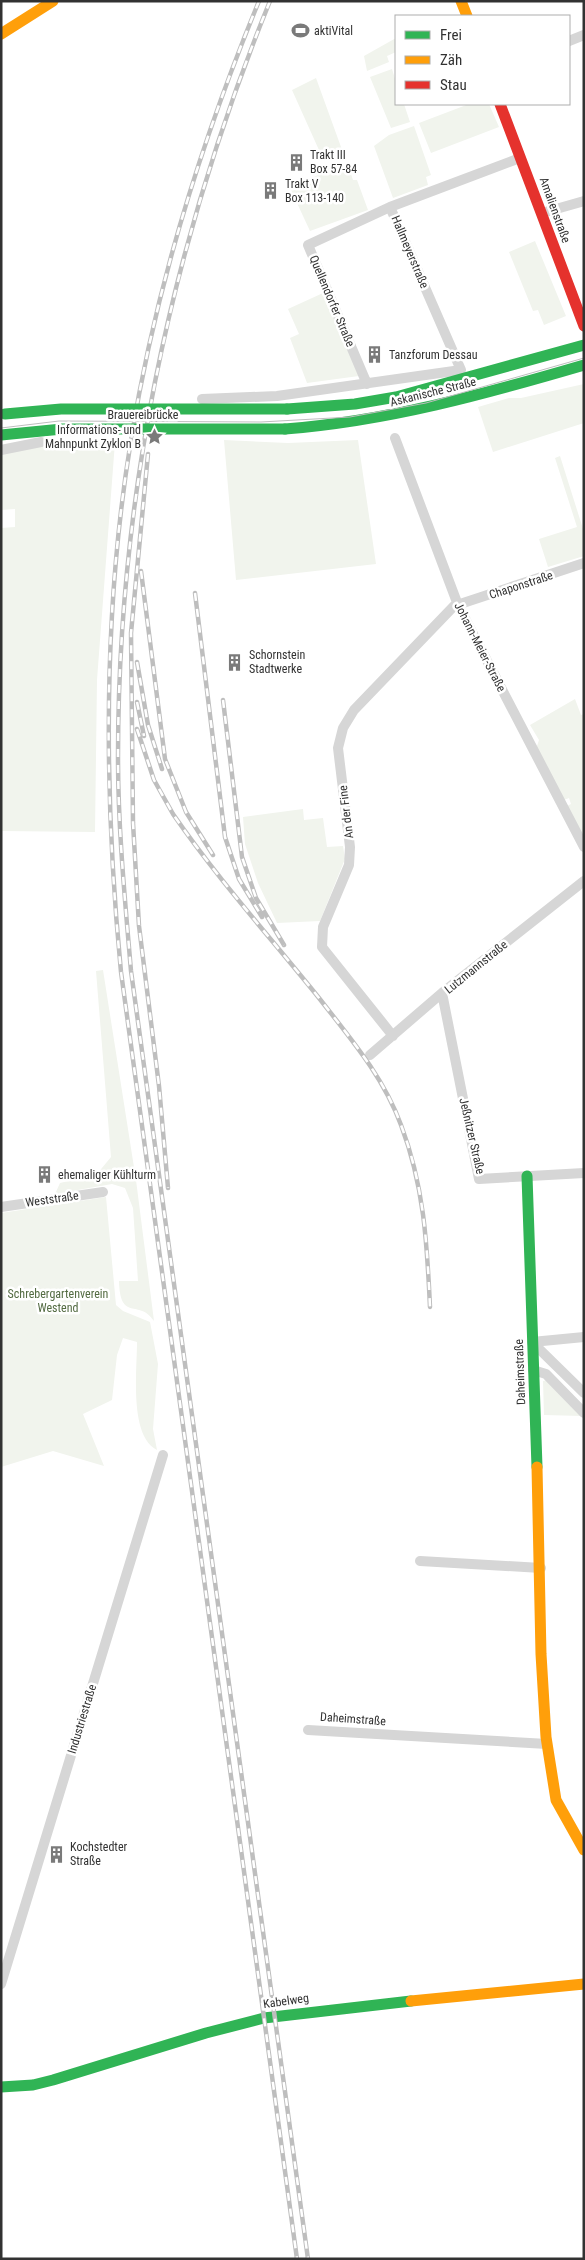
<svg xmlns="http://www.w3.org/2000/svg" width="585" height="2260" font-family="'Roboto Condensed',sans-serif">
	<rect width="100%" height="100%" fill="#fff"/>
	<!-- green -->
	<path fill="#f1f4ed" d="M396,38V52L387,56L389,62L367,71L364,56Z
		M392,69L396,82V104H404L410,122L391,128L370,77Z
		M316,78L345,158L323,159L292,90Z
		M469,104H489L499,127L431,153L419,123Z
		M414,126L431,175L426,177L428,185L393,198L374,146L389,135Z
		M352,165L353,167L349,168L353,180H357L368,210L310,231L290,188L327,171L325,168Z
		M535,241L566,316L544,325L538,310L533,311L509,252Z
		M323,293L359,376L307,383L290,338L299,334L288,309Z
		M584,384V423L493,452L478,407L509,398H521Z
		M224,440L288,443L358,440L376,564L236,580Z
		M115,442L97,680L95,832L1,831V528L15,527V509L1,510V453L58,443Z
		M560,456L584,532V556L548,567L539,539L577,527L555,458Z
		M575,699L581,715L584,714V837L567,806L571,804L569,798L564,800L536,749L539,740L530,725Z
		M303,809L304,820L323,818L327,847L343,846L345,859L320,921L277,923L258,883L245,844L243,817Z
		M103,970L136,1180L154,1321C139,1298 120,1323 119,1281H138L133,1208L125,1188L112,1184L55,1194L60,1183L97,1174L111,1157L96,971Z
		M106,1197L116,1305L123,1311L150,1322L158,1364L153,1429L157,1450C129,1436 137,1371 137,1342L123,1338L117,1355L112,1400L83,1414L104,1466L53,1451L1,1467V1213Z
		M547,1380L582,1416L544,1415L543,1381Z"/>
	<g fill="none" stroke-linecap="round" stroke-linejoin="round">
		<!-- street -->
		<path stroke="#d6d6d6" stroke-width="10" d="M569,41L584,35
			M542,213L584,201
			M367,384L308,245L390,207L520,158
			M202,399L277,396L461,370L390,207
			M395,438L458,605L584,847
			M1,450L41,442
			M442,993L479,1179L584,1173
			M393,1036L322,947L323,927L349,865L350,847L338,748L343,728L354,710L454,606L584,563
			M370,1055L442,993L584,881
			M1,1207L103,1192
			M532,1342L584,1393
			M532,1342L584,1337
			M533,1370L546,1374L584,1413
			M420,1561L541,1568
			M308,1730L547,1744
			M1,1984L163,1455"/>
		<!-- fast -->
		<path stroke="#30b455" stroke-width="11" d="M287,409L355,404L396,397L584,345
			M285,429C388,421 485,394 584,365
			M527,1176L537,1467
			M1,2087L33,2085L53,2080L206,2033L264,2018L411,2001"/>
		<!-- slow -->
		<path stroke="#ff9f0a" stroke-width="11" d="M461,1L467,16
			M1,34L53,1
			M537,1467L541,1654L546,1737L556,1800L584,1850
			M411,2001L584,1984"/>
		<!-- jam -->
		<path stroke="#e5322d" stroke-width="11" d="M500,104L584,326"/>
		<!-- tram -->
		<path stroke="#bebebe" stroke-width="1" d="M1,428L59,421L261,422L350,417L426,403L584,358"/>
		<defs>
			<path id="rail" d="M259,1C201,142 155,291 131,440C102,616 104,796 121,972L297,2259
				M270,1C172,242 118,497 118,757C118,829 125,900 131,971L308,2259
				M148,454L131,633L133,823L139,926L159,1086L168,1188
				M141,571L165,759L186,812L213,855
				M195,593L225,837L239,879L262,917
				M137,662L148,725L162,769
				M223,700L242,857L256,898L284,945
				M137,702L144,736
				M137,729L154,780L173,814C217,878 270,937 319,998C350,1038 383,1076 401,1125C424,1186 427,1242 430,1307"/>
		</defs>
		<!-- rail casing -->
		<use href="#rail" stroke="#bebebe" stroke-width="4.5"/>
		<!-- rail -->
		<use href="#rail" stroke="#fff" stroke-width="2.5" stroke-dasharray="8" stroke-linecap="butt"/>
		<!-- fast-bridge -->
		<path stroke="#30b455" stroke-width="11" d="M5,414L61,409H287
			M1,435L62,429H285"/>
	</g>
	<!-- icons -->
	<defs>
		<symbol id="stadium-bare" viewBox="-9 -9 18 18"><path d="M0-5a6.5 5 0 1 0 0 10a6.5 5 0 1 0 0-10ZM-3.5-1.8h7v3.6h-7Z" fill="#7a7a7a" stroke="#fff" stroke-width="2.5" paint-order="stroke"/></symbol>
		<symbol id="building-bare" viewBox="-9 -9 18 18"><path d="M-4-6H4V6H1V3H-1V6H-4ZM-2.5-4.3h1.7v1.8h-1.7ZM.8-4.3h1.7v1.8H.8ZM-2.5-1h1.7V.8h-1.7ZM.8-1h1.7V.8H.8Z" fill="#7a7a7a" stroke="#fff" stroke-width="2.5" paint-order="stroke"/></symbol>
		<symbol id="sight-bare" viewBox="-9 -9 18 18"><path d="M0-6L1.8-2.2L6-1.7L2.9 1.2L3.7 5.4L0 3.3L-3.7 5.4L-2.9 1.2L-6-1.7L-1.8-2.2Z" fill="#7a7a7a" stroke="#fff" stroke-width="2.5" paint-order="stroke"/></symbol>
	</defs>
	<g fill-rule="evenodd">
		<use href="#stadium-bare" x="288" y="18" width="25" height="25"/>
		<use href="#building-bare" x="284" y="150" width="25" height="25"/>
		<use href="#building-bare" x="258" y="178" width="25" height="25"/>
		<use href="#building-bare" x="362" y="342" width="25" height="25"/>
		<use href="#sight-bare" x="142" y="424" width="25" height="25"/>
		<use href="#building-bare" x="222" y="650" width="25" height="25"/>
		<use href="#building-bare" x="32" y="1162" width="25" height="25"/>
		<use href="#building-bare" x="44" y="1842" width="25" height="25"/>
	</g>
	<g text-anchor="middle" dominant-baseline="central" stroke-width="5" stroke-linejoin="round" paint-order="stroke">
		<!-- poi labels -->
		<g font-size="12" fill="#323232" stroke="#fff" text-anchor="start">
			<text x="314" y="31">aktiVital</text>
			<text x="310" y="155">Trakt III<tspan x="310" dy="14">Box 57-84</tspan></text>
			<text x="285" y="184">Trakt V<tspan x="285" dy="14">Box 113-140</tspan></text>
			<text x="389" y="355">Tanzforum Dessau</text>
			<text x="141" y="430" text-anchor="end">Informations- und<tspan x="141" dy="14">Mahnpunkt Zyklon B</tspan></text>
			<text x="249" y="655">Schornstein<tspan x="249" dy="14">Stadtwerke</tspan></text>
			<text x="58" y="1175">ehemaliger Kühlturm</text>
			<text x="70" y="1847">Kochstedter<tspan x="70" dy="14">Straße</tspan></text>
		</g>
		<!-- street labels -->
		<g font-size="12" fill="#323232" stroke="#fff">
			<text transform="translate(555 210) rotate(70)">Amalienstraße</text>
			<text transform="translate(410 252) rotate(67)">Hallmeyerstraße</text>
			<text transform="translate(332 301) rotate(67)">Quellendorfer Straße</text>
			<text transform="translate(433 392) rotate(-14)">Askanische Straße</text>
			<text x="143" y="415">Brauereibrücke</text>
			<text transform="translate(521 585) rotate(-18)">Chaponstraße</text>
			<text transform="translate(480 647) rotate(63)">Johann-Meier-Straße</text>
			<text transform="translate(346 812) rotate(-97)">An der Fine</text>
			<text transform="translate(476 967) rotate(-39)">Lutzmannstraße</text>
			<text transform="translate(472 1136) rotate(77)">Jeßnitzer Straße</text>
			<text transform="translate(52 1199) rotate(-8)">Weststraße</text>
			<text transform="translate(520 1372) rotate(-92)">Daheimstraße</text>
			<text transform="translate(82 1719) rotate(-73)">Industriestraße</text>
			<text transform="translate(353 1719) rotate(4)">Daheimstraße</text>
			<text transform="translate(286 2001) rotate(-8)">Kabelweg</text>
		</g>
		<!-- park labels -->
		<g font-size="12" fill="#536b42" stroke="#fff">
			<text x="58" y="1294">Schrebergartenverein<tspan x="58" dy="14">Westend</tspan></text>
		</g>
	</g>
	<!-- border -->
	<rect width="585" height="2260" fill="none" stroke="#323232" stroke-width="5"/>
	<!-- legend -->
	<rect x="395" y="15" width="175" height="90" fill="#ffffff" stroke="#adadad"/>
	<rect x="405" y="31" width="25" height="8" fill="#30b455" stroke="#adadad"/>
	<text x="440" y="40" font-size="15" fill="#323232">Frei</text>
	<rect x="405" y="56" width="25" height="8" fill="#ff9f0a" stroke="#adadad"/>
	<text x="440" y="65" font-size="15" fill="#323232">Zäh</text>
	<rect x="405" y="81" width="25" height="8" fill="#e5322d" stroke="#adadad"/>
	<text x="440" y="90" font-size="15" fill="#323232">Stau</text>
</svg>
